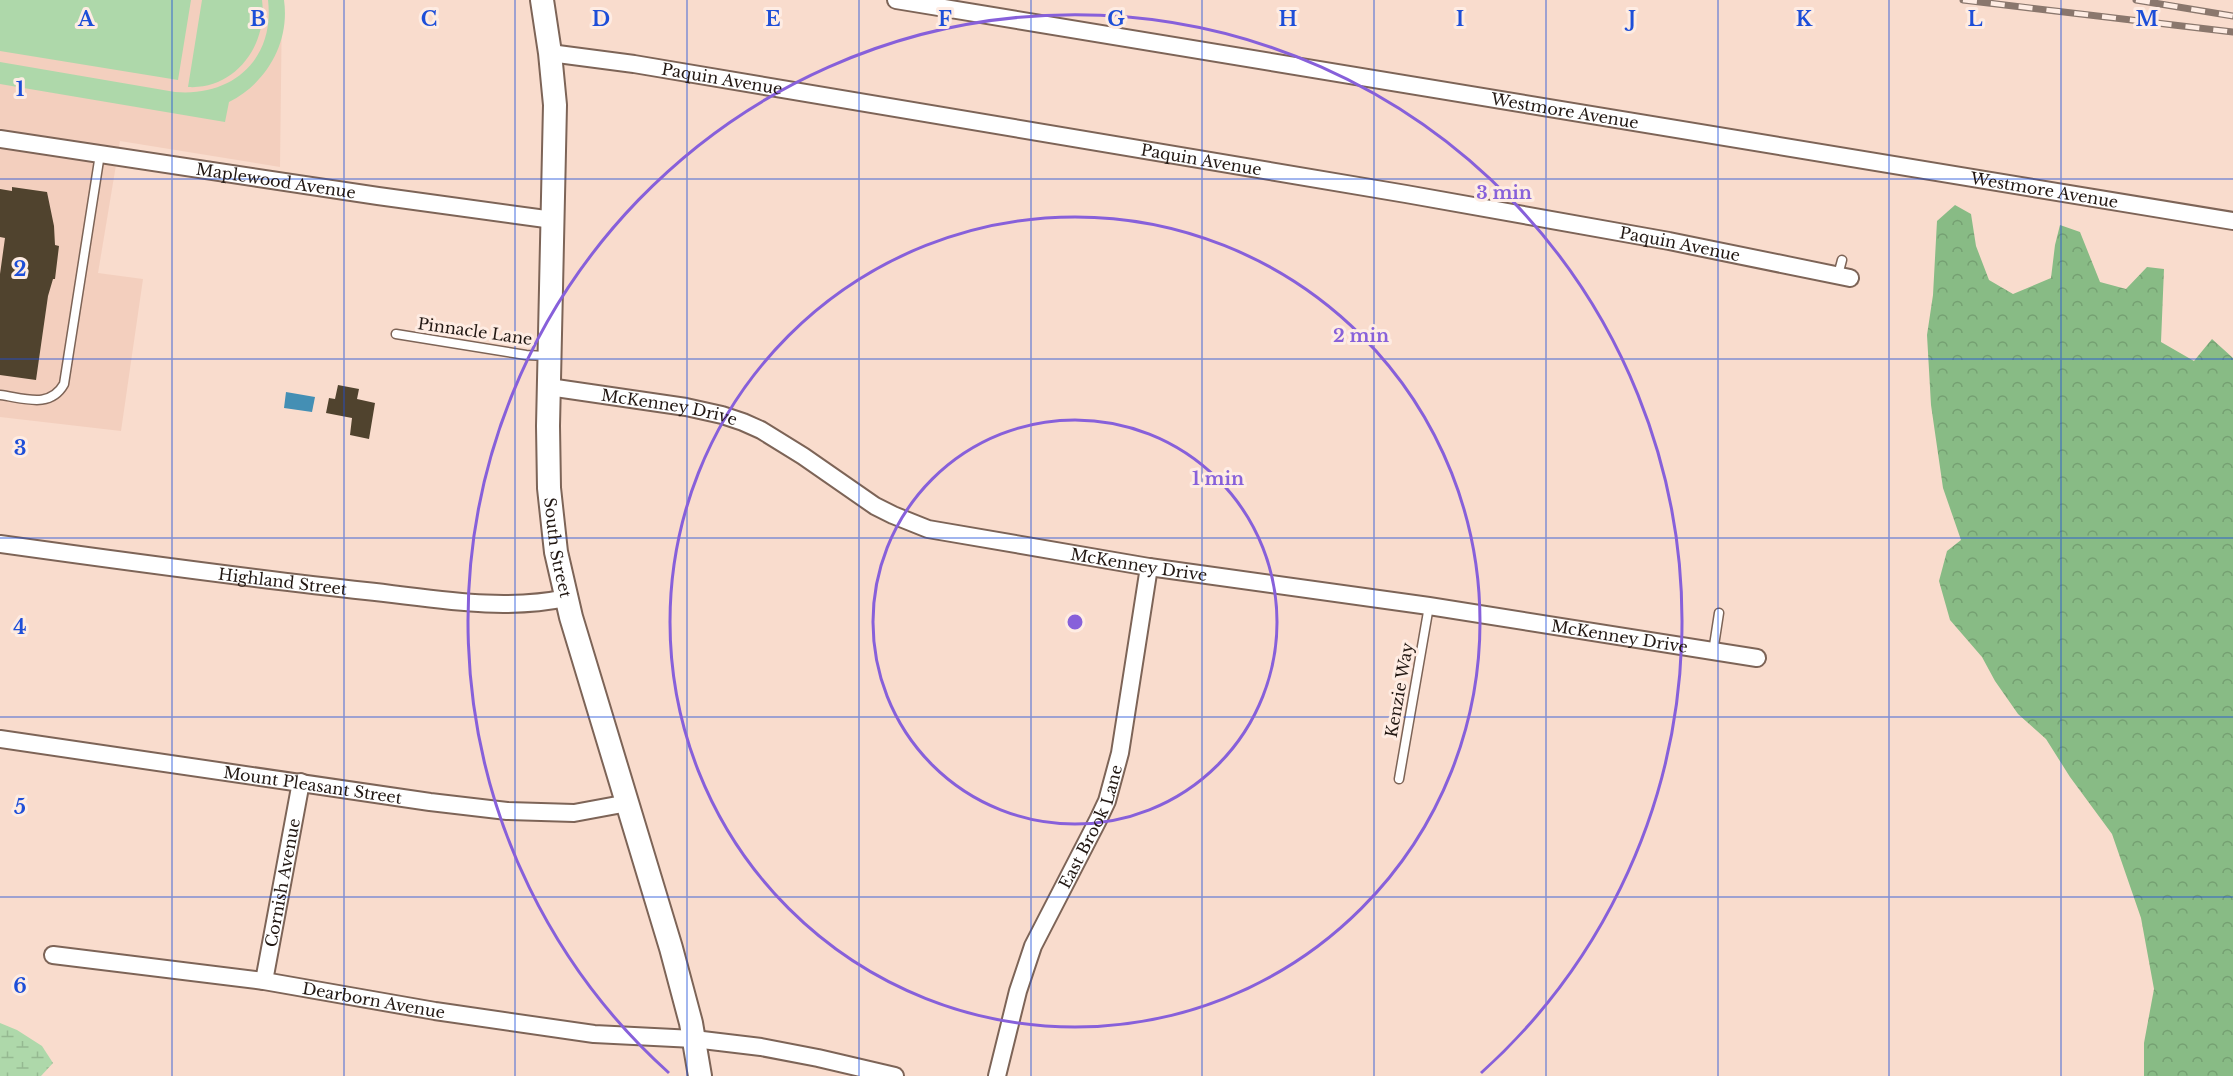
<svg xmlns="http://www.w3.org/2000/svg" width="2233" height="1076" font-family="'Libre Baskerville',serif">
	<defs>
		<pattern id="forest-crowns" width="20" height="18" patternUnits="userSpaceOnUse" patternTransform="scale(1.5)"><rect width="20" height="18" fill="#88bb85"/><path d="M2 6a3 3 0 1 1 6 0M12 15a3 3 0 1 1 6 0" fill="none" stroke="#75a072"/></pattern>
		<pattern id="wetland-marsh" width="20" height="14" patternUnits="userSpaceOnUse" patternTransform="scale(1.5)"><rect width="20" height="14" fill="#aed8aa"/><path d="M1 5h8M5 5V1M11 12h8M15 12V8" fill="none" stroke="#95b991"/></pattern>
	</defs>
	<rect width="100%" height="100%" fill="#f9dccd"/>
	<!-- built -->
	<path fill="#f3cfbe" d="M0,0H282L280,167L120,141L98,273L143,279L121,431L0,417Z"/>
	<!-- forest -->
	<path fill="url(#forest-crowns)" d="M1955,205L1971,214L1976,246L1989,280L2013,294L2051,278L2055,245L2060,225L2080,232L2100,282L2126,289L2147,267L2164,269L2161,342L2194,361L2212,339L2233,358V1076H2144V1043L2154,989L2141,918L2112,834L2070,777L2046,739L2018,714L1995,681L1982,657L1950,620L1939,581L1947,551L1961,540L1943,488L1931,405L1927,335L1933,295L1937,221Z"/>
	<!-- wetland -->
	<path fill="url(#wetland-marsh)" d="M0,1023L17,1030L42,1046L53,1063L41,1076H0Z"/>
	<!-- garden -->
	<path fill="#aed8aa" d="M0,0H191L178,80L0,51Z
		M202,0H262C268,45 235,90 188,87Z
		M268,0H284C290,42 267,83 229,102L225,122L0,84V62L175,92C233,97 275,59 268,0Z"/>
	<!-- water -->
	<path fill="#448fb4" d="M286,392L315,397L312,412L284,408Z"/>
	<!-- building -->
	<path fill="#50432e" d="M12,187L47,192L54,226L55,245L59,246L55,279H53L48,296L36,380L0,375V274L5,238L0,237V189L12,191Z
		M338,385L359,389L357,399L375,403L369,439L350,435L352,418L326,413L329,398L335,399Z"/>
	<g fill="none" stroke-linecap="round" stroke-linejoin="round">
		<defs>
			<path id="lane" d="M1838,275L1842,260
				M396,334L526,355L547,356
				M0,395C24,398 50,409 64,384L100,154
				M1713,652L1719,613
				M1399,779L1429,606"/>
			<g id="street">
				<path id="s1" d="M896,0L2233,221"/>
				<path id="s2" d="M550,53L634,64L1406,194L1669,241L1850,278"/>
				<path id="s3" d="M0,139L378,196L553,220"/>
				<path id="s4" d="M549,387L686,407L722,415L743,422L761,430L803,456L875,506L893,515L928,529L1149,567L1429,606L1757,658"/>
				<path id="s5" d="M0,544C122,561 244,578 366,591C432,598 500,612 566,598"/>
				<path id="s6" d="M0,739L430,802L507,811L574,813L628,803"/>
				<path id="s7" d="M53,955L264,981L435,1011L594,1034L694,1039L761,1047L818,1058L895,1076"/>
				<path id="s8" d="M264,981L301,782"/>
				<path id="s9" d="M997,1076L1018,991L1033,946L1098,820L1107,801L1120,753L1149,567"/>
			</g>
			<g id="secondary">
				<path id="s10" d="M542,0L550,53L555,105L548,426L549,488L556,552L571,617L671,948L691,1023L700,1076"/>
			</g>
		</defs>
		<!-- lane casing -->
		<use href="#lane" stroke="#7d6457" stroke-width="11"/>
		<!-- street casing -->
		<use href="#street" stroke="#7d6457" stroke-width="20"/>
		<!-- secondary casing -->
		<use href="#secondary" stroke="#7d6457" stroke-width="26"/>
		<!-- lane -->
		<use href="#lane" stroke="#fff" stroke-width="8"/>
		<!-- street -->
		<use href="#street" stroke="#fff" stroke-width="16"/>
		<!-- secondary -->
		<use href="#secondary" stroke="#fff" stroke-width="22"/>
		<defs>
			<path id="rail" d="M1963,0L2233,32
				M2136,0L2233,16"/>
		</defs>
		<!-- rail casing -->
		<use href="#rail" stroke="#8a776d" stroke-width="7"/>
		<!-- rail -->
		<use href="#rail" stroke="#feece3" stroke-width="4.5" stroke-dasharray="14" stroke-linecap="butt"/>
	</g>
	<!-- grid -->
	<path fill="none" stroke="#1d4ed8" stroke-width="1.5" stroke-opacity="0.55" d="M172,0V1076M344,0V1076M515,0V1076M687,0V1076M859,0V1076M1031,0V1076M1202,0V1076M1374,0V1076M1546,0V1076M1718,0V1076M1889,0V1076M2061,0V1076M0,179H2233M0,359H2233M0,538H2233M0,717H2233M0,897H2233"/>
	<!-- distance rings -->
	<g fill="none" stroke="#8760da" stroke-width="3">
		<circle cx="1075" cy="622" r="202"/>
		<circle cx="1075" cy="622" r="405"/>
		<path d="M669 1073A607 607 0 1 1 1481 1073"/>
	</g>
	<g text-anchor="middle" dominant-baseline="central" stroke-width="6" stroke-linejoin="round" paint-order="stroke">
		<!-- street labels -->
		<g font-size="16" fill="#221813" stroke="#feece3">
			<text stroke="none"><textPath href="#s2" startOffset="174">Paquin Avenue</textPath></text>
			<text stroke="none"><textPath href="#s1" startOffset="678">Westmore Avenue</textPath></text>
			<text stroke="none"><textPath href="#s2" startOffset="660">Paquin Avenue</textPath></text>
			<text stroke="none"><textPath href="#s3" startOffset="279">Maplewood Avenue</textPath></text>
			<text stroke="none"><textPath href="#s1" startOffset="1164">Westmore Avenue</textPath></text>
			<text stroke="none"><textPath href="#s2" startOffset="1146">Paquin Avenue</textPath></text>
			<text transform="translate(475 331) rotate(8)">Pinnacle Lane</text>
			<text stroke="none"><textPath href="#s4" startOffset="122">McKenney Drive</textPath></text>
			<text stroke="none"><textPath href="#s10" startOffset="549">South Street</textPath></text>
			<text stroke="none"><textPath href="#s4" startOffset="626">McKenney Drive</textPath></text>
			<text stroke="none"><textPath href="#s5" startOffset="285">Highland Street</textPath></text>
			<text stroke="none"><textPath href="#s4" startOffset="1112">McKenney Drive</textPath></text>
			<text transform="translate(1399 690) rotate(-80)">Kenzie Way</text>
			<text stroke="none"><textPath href="#s6" startOffset="316">Mount Pleasant Street</textPath></text>
			<text stroke="none"><textPath href="#s9" startOffset="268">East Brook Lane</textPath></text>
			<text stroke="none"><textPath href="#s8" startOffset="100">Cornish Avenue</textPath></text>
			<text stroke="none"><textPath href="#s7" startOffset="324">Dearborn Avenue</textPath></text>
		</g>
	</g>
	<g font-size="20" text-anchor="middle" font-weight="bold" fill="#1d4ed8" stroke="#feece3" stroke-width="6" stroke-linejoin="round" paint-order="stroke">
		<text x="86" y="26">A</text>
		<text x="258" y="26">B</text>
		<text x="429" y="26">C</text>
		<text x="601" y="26">D</text>
		<text x="773" y="26">E</text>
		<text x="945" y="26">F</text>
		<text x="1116" y="26">G</text>
		<text x="1288" y="26">H</text>
		<text x="1460" y="26">I</text>
		<text x="1632" y="26">J</text>
		<text x="1804" y="26">K</text>
		<text x="1975" y="26">L</text>
		<text x="2147" y="26">M</text>
		<text x="20" y="96">1</text>
		<text x="20" y="276">2</text>
		<text x="20" y="455">3</text>
		<text x="20" y="634">4</text>
		<text x="20" y="814">5</text>
		<text x="20" y="993">6</text>
	</g>
	<circle cx="1075" cy="622" r="9" fill="#8760da" stroke="#feece3" stroke-width="3"/>
	<g font-size="18" text-anchor="middle" font-weight="bold" fill="#8760da" stroke="#feece3" stroke-width="6" stroke-linejoin="round" paint-order="stroke">
		<text x="1504" y="199">3 min</text>
		<text x="1361" y="342">2 min</text>
		<text x="1218" y="485">1 min</text>
	</g>
</svg>
